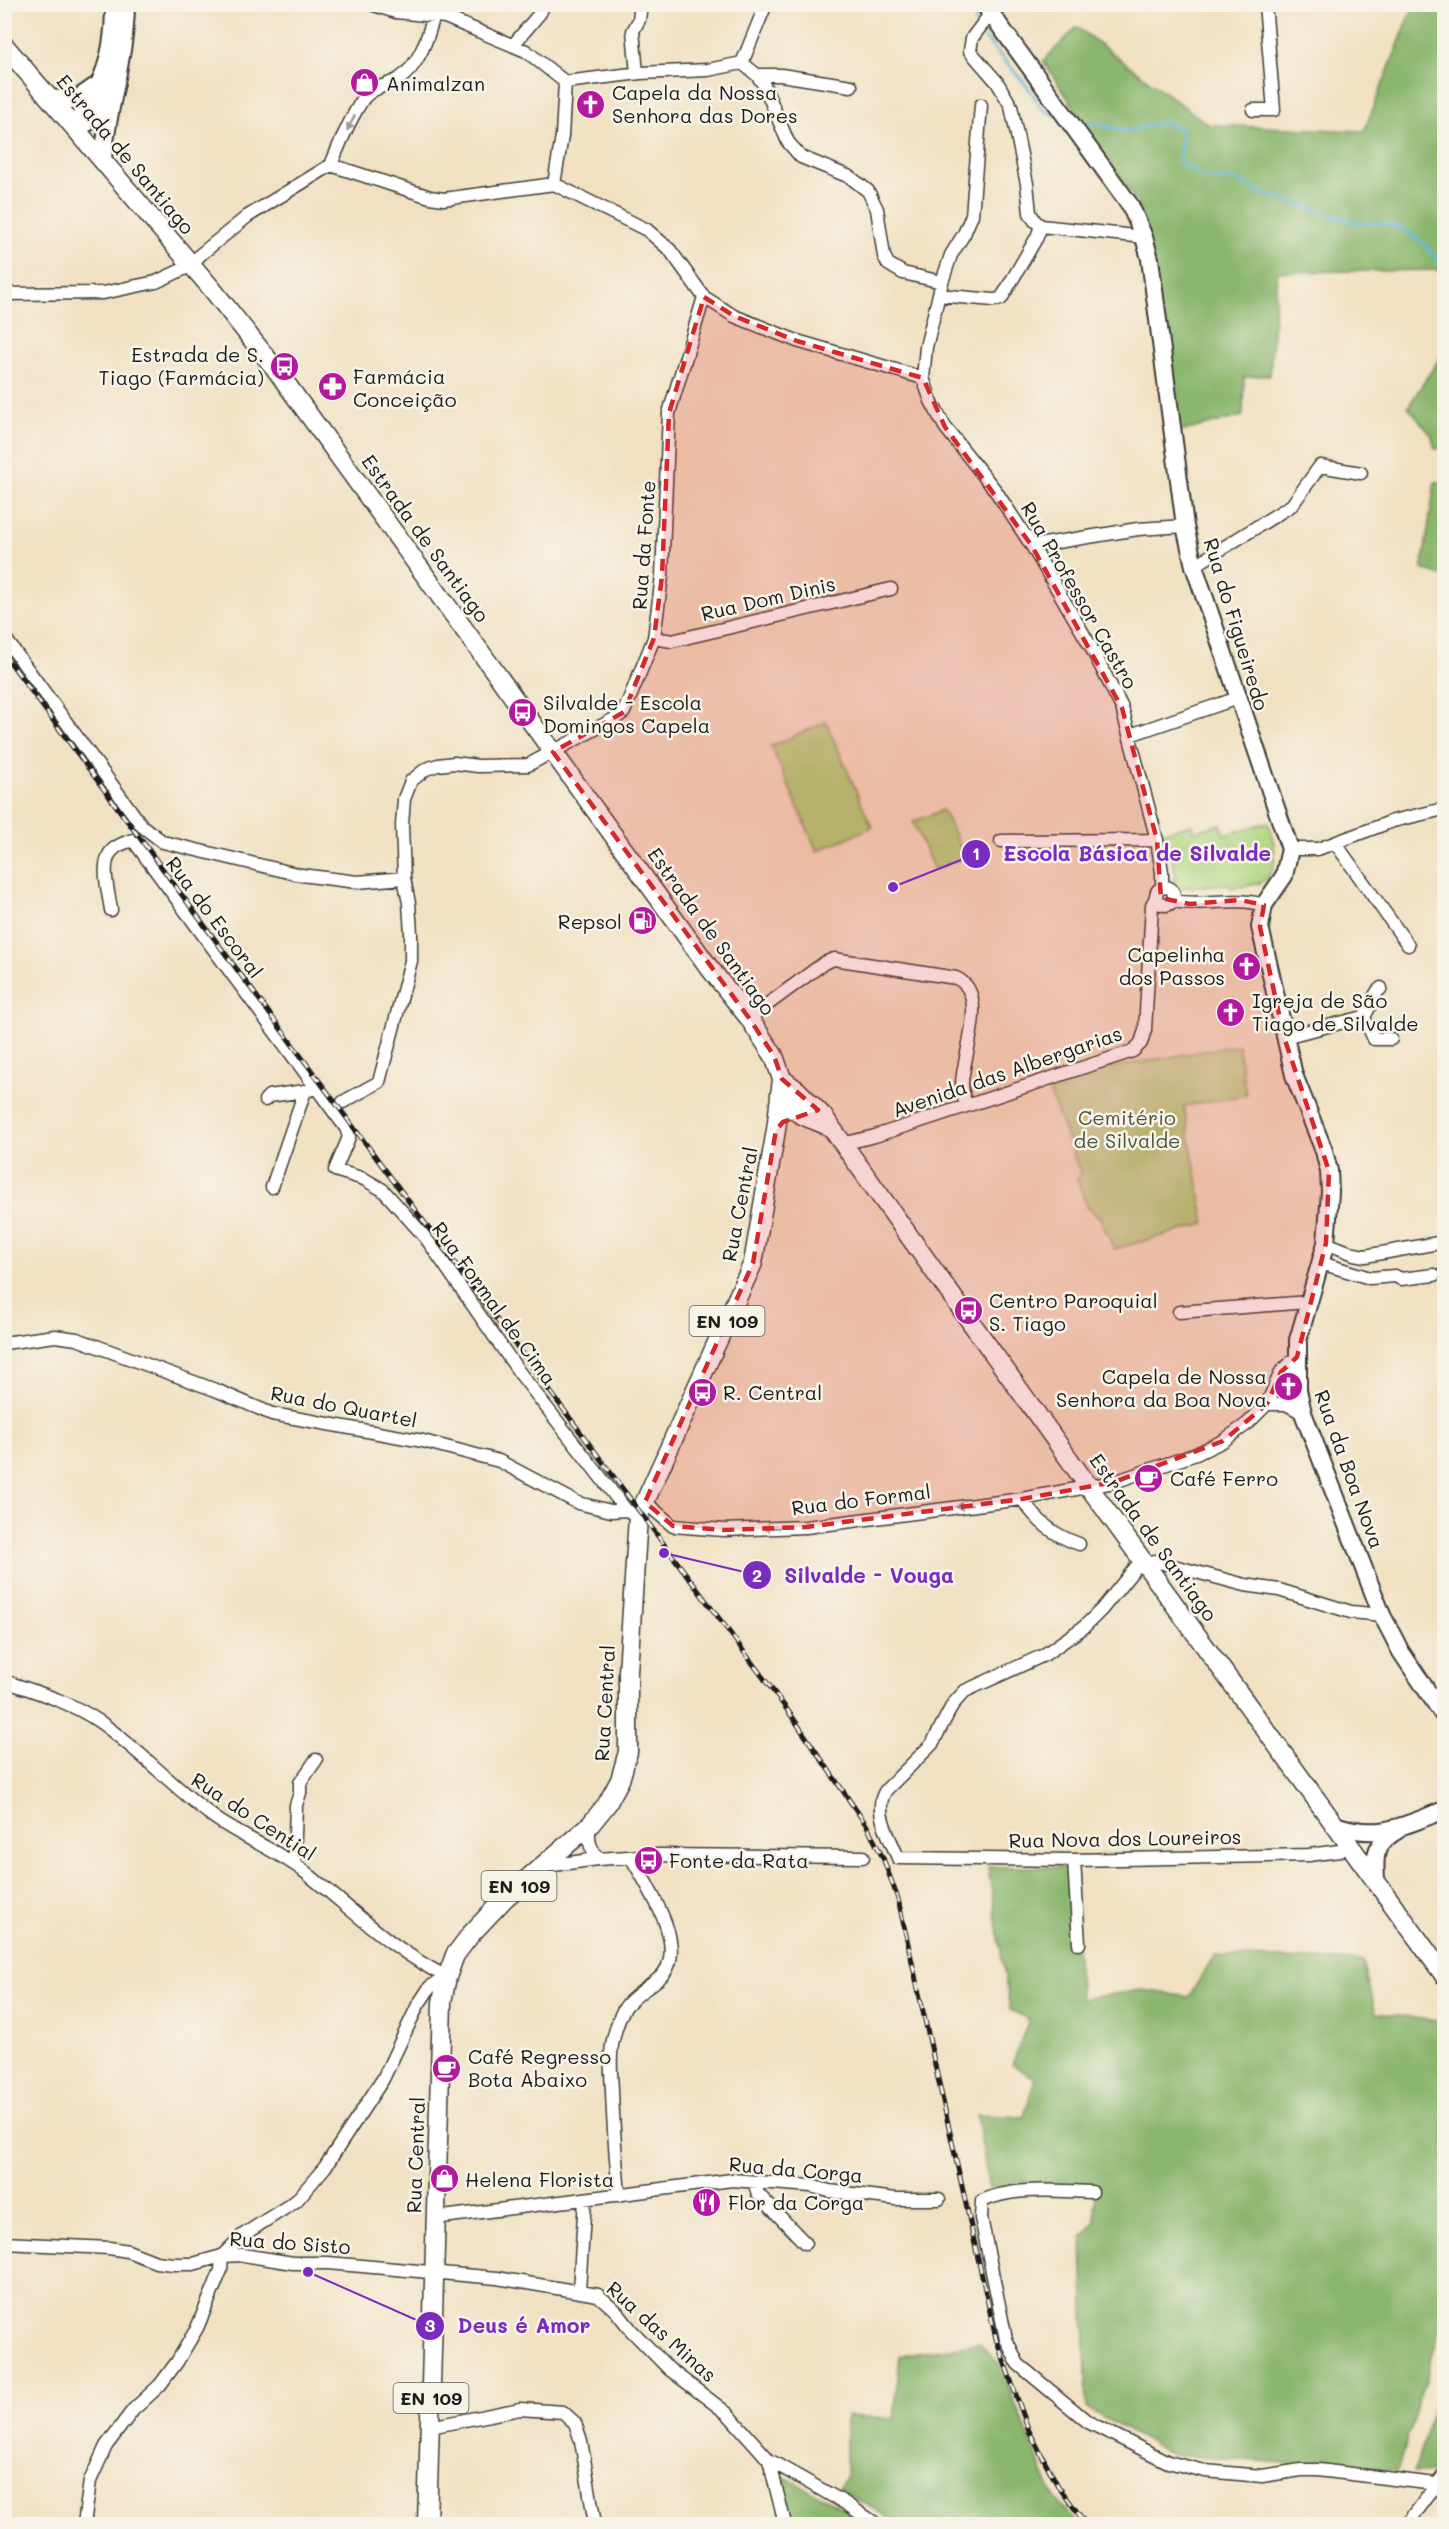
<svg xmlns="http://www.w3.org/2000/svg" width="1449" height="2529" font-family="Mali,sans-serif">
	<rect width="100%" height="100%" fill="#f7f3e8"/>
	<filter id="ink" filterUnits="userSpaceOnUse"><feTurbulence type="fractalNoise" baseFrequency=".0167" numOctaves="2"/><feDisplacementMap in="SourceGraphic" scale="12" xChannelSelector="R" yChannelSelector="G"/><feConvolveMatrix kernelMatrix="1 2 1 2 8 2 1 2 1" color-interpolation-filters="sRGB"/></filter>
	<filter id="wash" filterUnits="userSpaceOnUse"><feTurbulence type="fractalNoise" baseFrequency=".008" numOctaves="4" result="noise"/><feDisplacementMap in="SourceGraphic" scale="24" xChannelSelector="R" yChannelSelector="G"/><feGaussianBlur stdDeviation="1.35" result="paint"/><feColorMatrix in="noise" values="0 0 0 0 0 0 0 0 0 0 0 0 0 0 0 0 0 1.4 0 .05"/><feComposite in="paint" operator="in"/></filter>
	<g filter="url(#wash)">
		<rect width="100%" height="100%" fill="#f1e1c2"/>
		<!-- green -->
		<path fill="#aed47e" stroke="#65784d" stroke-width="1.5" d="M826,722L872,827L817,851L771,746Z
			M943,810L965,857L934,870L913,822Z
			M1268,822C1274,840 1283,873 1259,883C1251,886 1240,886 1231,888L1229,884L1175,888L1172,880L1177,879L1167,838L1163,839L1161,833L1192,824L1194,832L1221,824L1225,835Z
			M1238,1045L1246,1095L1184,1106L1205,1224L1114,1249L1100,1218L1088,1208L1077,1180L1081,1174L1047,1086L1112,1067Z"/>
		<!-- forest -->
		<path fill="#8ab66d" stroke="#536944" stroke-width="1.5" d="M1414,5H1444V270L1277,272L1270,375L1244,377L1243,416L1179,432L1138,204L1043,61L1077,27L1209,125L1364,131Z
			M1444,351V448L1435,449L1432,436L1408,407Z
			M1435,482H1444V577L1422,569Z
			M988,1867H1068L1081,1999L1142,1990L1189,1997L1214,1956L1363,1961L1376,2013L1444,2022V2318L1397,2471L1173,2455L1087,2409L1082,2237L1095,2222L1096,2184L989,2189L977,2115L1024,2117L1035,2078L1012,2065L1029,2019L1010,2010Z
			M979,2343L999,2364L1052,2494L1078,2524H892L887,2517L839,2488L846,2476V2416L894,2419L900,2356Z
			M1444,2372V2454L1430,2473L1414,2472Z
			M782,2476L848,2510L866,2524H791Z"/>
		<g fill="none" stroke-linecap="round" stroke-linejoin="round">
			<!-- stream -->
			<path stroke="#60b8dd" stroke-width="3" d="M964,4L975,17L976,26
				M985,38L1028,87L1043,110L1058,116
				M1075,120L1128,131L1164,122L1183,130L1179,159L1182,165L1209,179H1235L1256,191L1337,217L1361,223L1387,224L1403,229L1424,244L1440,264L1444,260"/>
		</g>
	</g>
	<g filter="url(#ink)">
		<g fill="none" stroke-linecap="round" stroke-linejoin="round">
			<defs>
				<path id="minor" d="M371,4L396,12L445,17L526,51L565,82
					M990,14L972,38L970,51L997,82L1011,106L1027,184L1030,213L1035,221L1041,226
					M514,44L540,13L544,4
					M742,63L757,75L764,85L788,142L801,157L850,177L868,191L877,209L884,256L888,264L903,273L942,282
					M742,63L766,4
					M637,73L633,31L639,20L641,4
					M757,75H781L851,86
					M565,82L640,73L708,70L742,63
					M981,105L972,215L964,234L951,255L942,282L926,347L923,378L931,401L945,427L995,490L1032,546L1091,647L1122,708L1157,840L1162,872V888
					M1253,110H1274L1265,4
					M331,165C339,145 351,117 363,99C372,87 387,86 399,79C419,66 428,37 434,15
					M554,184L562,136L565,82
					M1041,226L1144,237
					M4,294L103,293L156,282L190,266L201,254L248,216L331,165L430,197L444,199L554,184L647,230L670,250L704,297L734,316L797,341L923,378
					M939,295L993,300L1001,299L1037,237L1041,226
					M1032,546L1138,529L1185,526
					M1194,566L1292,505L1320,466L1361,473
					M4,637L142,826L163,842L301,875L357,882L404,878
					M654,638L672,641L891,589
					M1130,735L1238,698
					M1001,841L1157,840
					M1336,844L1408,945
					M1290,849H1318L1393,821L1444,809
					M1156 896a9 9 0 1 1 18 0a9 9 0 1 1-18 0Z
					M1173,901C1203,907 1233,896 1264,905
					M111,910C109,893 98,860 115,848C120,844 127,842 133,840L346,1128L349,1137L335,1170L364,1179L383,1190L426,1238L519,1372L626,1510
					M1364,1017L1374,1039H1391
					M749,1018L824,963L834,959L956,978C990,993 963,1054 962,1083C962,1091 964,1099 966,1106
					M1284,1037L1364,1017L1377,992L1381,988
					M265,1100L269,1096L305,1091
					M343,1102L379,1082L411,961V934L409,903L404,878L402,825L404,799L411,781L426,769L438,765L454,763L478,766L528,765L614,719L624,712L654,638L662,576L669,413L704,297
					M842,1144L875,1136L1133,1051L1141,1043L1145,1030L1152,905L1156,897
					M272,1187L305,1091L317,1088
					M1326,1243L1354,1254L1365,1256L1444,1242
					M1321,1263L1370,1278L1395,1276L1401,1279L1434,1275
					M1179,1312L1308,1302
					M4,1343L55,1336L77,1339L218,1391L272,1414L423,1441L499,1461L578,1503L611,1511L626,1510L632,1513
					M1267,1404H1286L1303,1413
					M1022,1499C1038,1522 1053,1535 1079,1544
					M645,1502L673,1526L724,1530L806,1527L1022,1499L1114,1482L1196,1454L1223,1441L1247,1424L1267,1404L1281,1372L1297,1357
					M4,1681C37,1692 71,1702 100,1722C141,1751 175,1789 215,1818C243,1838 277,1850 305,1872C352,1909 392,1950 447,1977
					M590,1825C587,1840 590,1847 598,1859L658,1855L863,1857
					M1352,1846L1339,1851L1309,1855L1074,1860L898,1858C890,1837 872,1810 886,1790L932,1744L953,1704L965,1691L1044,1655L1084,1627L1102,1609L1136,1567L1145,1563L1155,1561L1245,1585L1279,1590L1351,1612L1382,1615
					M1074,1860L1079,1944
					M294,1864L296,1805L300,1793V1783L316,1760
					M546,1866L598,1859
					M754,2182L758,2194L805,2243
					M1092,2192C1056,2191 1015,2186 982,2201L981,2218L1006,2339L1018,2364L1088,2422L1168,2462L1205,2471L1262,2476L1301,2470H1318L1444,2485
					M619,2195C616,2160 613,2126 612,2090C611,2073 609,2053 614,2036C623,2000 631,2001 657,1980C694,1953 647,1886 631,1857
					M435,2218L732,2180L811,2186L829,2191L896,2199H939
					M4,2243L109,2248L128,2251L156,2262L173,2264H193L222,2256L243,2255L293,2263H328L497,2278L598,2295L616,2311L631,2330L669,2369L728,2414L769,2460L845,2503L876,2524
					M579,2290L585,2200
					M430,2427L520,2409L563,2412L575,2423L581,2441L595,2524
					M769,2460L785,2524
					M84,2524L90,2481L106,2446L133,2410L160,2385L177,2362L197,2328L213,2290L221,2270L222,2256L243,2235L296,2201L325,2167L383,2079L418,2005L430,1987L447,1977
					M1411,2524L1414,2515L1444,2475"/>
				<path id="secondary" d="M114,4C114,33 111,60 98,86C92,101 81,112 76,127C97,125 106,98 116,81
					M984,4L1130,205L1144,237L1150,259L1185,526L1194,566L1290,849L1284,876L1264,905L1260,927L1294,1075L1324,1151L1329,1171L1330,1192L1326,1243L1298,1340V1390L1303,1413L1382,1615L1401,1652L1444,1716
					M51,98L74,101L94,87
					M103,160C107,108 126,57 126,4
					M1335,1825C1380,1840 1403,1826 1444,1810
					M1376,1879C1374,1854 1375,1843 1398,1830"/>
				<path id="primary" d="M4,45L212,289L277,371L708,966L749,1018L774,1056L782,1079L776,1130L753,1263L638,1517L628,1672V1752L620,1780L607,1804L590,1825L505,1898L471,1934L455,1955L447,1977L442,2002L427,2524
					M782,1079L798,1091L823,1116L1089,1487L1444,1975
					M780,1094C793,1116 807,1116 828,1126"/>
			</defs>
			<!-- minor casing -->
			<use href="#minor" stroke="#3c3a35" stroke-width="15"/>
			<!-- secondary casing -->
			<use href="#secondary" stroke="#3c3a35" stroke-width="20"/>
			<!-- primary casing -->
			<use href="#primary" stroke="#3c3a35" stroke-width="21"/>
			<!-- minor -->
			<use href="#minor" stroke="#fff" stroke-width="12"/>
			<!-- secondary -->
			<use href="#secondary" stroke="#fff" stroke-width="16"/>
			<!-- primary -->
			<use href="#primary" stroke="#fff" stroke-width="18"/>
			<defs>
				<path id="rail" d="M4,654L337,1105L791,1715L867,1826L883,1858L898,1899L996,2339L1029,2431L1058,2486L1086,2524"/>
			</defs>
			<!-- rail casing -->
			<use href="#rail" stroke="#1c1c1c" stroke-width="5"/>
			<!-- rail -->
			<use href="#rail" stroke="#f7f3e8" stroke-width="3" stroke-dasharray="9" stroke-linecap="butt"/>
		</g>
		<!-- one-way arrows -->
		<defs><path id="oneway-solid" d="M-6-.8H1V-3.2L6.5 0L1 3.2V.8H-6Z" transform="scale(1.5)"/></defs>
		<g fill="#999">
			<use href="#oneway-solid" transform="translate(351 123) rotate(117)"/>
			<use href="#oneway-solid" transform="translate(964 1506) rotate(173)"/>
			<use href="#oneway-solid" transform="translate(771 1528) rotate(177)"/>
		</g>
	</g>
	<!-- marked area -->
	<path fill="#d62828" fill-opacity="0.2" stroke="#d62828" stroke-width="4.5" stroke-dasharray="12 8" stroke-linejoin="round" d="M704,297L734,316L797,341L923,378L945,427L1032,546L1122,708L1157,840L1161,898L1190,904L1240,900L1264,905L1260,927L1284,1037L1329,1171L1326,1243L1297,1357L1281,1372L1267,1404L1223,1441L1114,1482L1022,1499L806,1527L724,1530L673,1526L645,1502L753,1263L776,1130L783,1122L818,1110L782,1079L774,1056L749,1018L553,752L624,712L654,638L662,576L669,413Z"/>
	<!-- icons -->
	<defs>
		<symbol id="shop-disc" viewBox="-11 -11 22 22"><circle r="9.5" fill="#b5179e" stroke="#f7f3e8"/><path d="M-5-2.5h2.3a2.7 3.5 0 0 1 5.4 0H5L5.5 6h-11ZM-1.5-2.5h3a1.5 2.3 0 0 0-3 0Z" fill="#fff"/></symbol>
		<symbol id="church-disc" viewBox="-11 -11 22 22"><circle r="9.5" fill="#b5179e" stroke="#f7f3e8"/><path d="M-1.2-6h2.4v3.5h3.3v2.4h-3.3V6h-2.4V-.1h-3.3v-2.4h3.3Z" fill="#fff"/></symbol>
		<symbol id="bus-disc" viewBox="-11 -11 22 22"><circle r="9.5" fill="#b5179e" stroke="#f7f3e8"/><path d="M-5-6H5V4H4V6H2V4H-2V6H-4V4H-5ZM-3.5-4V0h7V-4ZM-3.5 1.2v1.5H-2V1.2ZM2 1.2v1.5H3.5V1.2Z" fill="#fff"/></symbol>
		<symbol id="pharmacy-disc" viewBox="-11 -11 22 22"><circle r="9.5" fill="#b5179e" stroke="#f7f3e8"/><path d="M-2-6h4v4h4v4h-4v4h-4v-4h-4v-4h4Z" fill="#fff"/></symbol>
		<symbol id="fuel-disc" viewBox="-11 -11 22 22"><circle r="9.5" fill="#b5179e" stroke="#f7f3e8"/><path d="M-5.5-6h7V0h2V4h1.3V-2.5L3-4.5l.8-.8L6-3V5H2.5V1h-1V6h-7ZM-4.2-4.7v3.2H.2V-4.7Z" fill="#fff"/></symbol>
		<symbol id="cafe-disc" viewBox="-11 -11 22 22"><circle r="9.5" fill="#b5179e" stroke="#f7f3e8"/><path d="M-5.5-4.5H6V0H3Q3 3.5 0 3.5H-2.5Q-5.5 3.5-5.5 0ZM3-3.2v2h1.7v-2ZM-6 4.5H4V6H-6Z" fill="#fff"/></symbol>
		<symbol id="restaurant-disc" viewBox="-11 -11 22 22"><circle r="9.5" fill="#b5179e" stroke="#f7f3e8"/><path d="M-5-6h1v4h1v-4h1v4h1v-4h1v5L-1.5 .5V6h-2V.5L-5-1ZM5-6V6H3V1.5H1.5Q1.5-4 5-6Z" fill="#fff"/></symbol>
	</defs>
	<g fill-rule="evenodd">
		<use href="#shop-disc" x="348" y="66" width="33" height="33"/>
		<use href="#church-disc" x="574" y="88" width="33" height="33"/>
		<use href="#bus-disc" x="268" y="350" width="33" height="33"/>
		<use href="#pharmacy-disc" x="316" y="370" width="33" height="33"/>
		<use href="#bus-disc" x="506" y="696" width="33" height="33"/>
		<use href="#fuel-disc" x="626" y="904" width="33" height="33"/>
		<use href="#church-disc" x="1230" y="950" width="33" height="33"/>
		<use href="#church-disc" x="1214" y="996" width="33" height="33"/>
		<use href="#bus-disc" x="952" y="1294" width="33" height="33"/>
		<use href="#church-disc" x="1272" y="1370" width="33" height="33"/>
		<use href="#bus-disc" x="686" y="1376" width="33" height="33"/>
		<use href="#cafe-disc" x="1132" y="1462" width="33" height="33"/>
		<use href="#bus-disc" x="632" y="1844" width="33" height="33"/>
		<use href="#cafe-disc" x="430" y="2052" width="33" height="33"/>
		<use href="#shop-disc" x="428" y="2162" width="33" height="33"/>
		<use href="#restaurant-disc" x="690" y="2186" width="33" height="33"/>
	</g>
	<g text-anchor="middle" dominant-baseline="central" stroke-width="5" stroke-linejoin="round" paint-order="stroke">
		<!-- shield labels -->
		<g fill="#f7f3e8" stroke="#5e5c59" stroke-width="1.5">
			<rect x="689.5" y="1306" width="75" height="30" rx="4.5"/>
			<rect x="481.5" y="1871" width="75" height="30" rx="4.5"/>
			<rect x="393.5" y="2383" width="75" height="30" rx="4.5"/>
		</g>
		<g font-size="18" font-weight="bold" fill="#1c1c1c">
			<text x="727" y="1321">EN 109</text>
			<text x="519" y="1886">EN 109</text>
			<text x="431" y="2398">EN 109</text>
		</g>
		<!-- poi labels -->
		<g font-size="20" fill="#1c1c1c" stroke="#f7f3e8" text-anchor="start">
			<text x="386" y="83">Animalzan</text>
			<text x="612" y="92">Capela da Nossa<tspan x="612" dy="23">Senhora das Dores</tspan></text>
			<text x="264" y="354" text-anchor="end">Estrada de S.<tspan x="264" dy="23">Tiago (Farmácia)</tspan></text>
			<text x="353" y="376">Farmácia<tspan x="353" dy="23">Conceição</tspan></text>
			<text x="543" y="702">Silvalde - Escola<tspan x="543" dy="23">Domingos Capela</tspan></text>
			<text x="622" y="921" text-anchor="end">Repsol</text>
			<text x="1225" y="954" text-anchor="end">Capelinha<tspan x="1225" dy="23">dos Passos</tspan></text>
			<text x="1252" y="1000">Igreja de São<tspan x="1252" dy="23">Tiago de Silvalde</tspan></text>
			<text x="989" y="1300">Centro Paroquial<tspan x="989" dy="23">S. Tiago</tspan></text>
			<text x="1267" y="1376" text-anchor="end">Capela de Nossa<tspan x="1267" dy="23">Senhora da Boa Nova</tspan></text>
			<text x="723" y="1392">R. Central</text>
			<text x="1170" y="1478">Café Ferro</text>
			<text x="669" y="1860">Fonte da Rata</text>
			<text x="468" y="2056">Café Regresso<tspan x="468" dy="23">Bota Abaixo</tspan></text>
			<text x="465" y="2179">Helena Florista</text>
			<text x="728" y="2202">Flor da Corga</text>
		</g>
		<!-- street labels -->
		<g font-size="20" fill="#1c1c1c" stroke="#f7f3e8">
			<text transform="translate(126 154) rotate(50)">Estrada de Santiago</text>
			<text transform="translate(426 538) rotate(54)">Estrada de Santiago</text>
			<text transform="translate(643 545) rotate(-86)">Rua da Fonte</text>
			<text transform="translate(1080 595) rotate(60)">Rua Professor Castro</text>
			<text transform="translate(768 598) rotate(-13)">Rua Dom Dinis</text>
			<text transform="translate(1237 624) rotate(73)">Rua do Figueiredo</text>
			<text transform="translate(215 917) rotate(53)">Rua do Escoral</text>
			<text transform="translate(712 931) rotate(54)">Estrada de Santiago</text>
			<text transform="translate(1007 1071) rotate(-19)">Avenida das Albergarias</text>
			<text transform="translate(739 1204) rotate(-79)">Rua Central</text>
			<text transform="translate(495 1303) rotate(54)">Rua Formal de Cima</text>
			<text transform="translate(344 1406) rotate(11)">Rua do Quartel</text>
			<text transform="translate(1350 1469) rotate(70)">Rua da Boa Nova</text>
			<text transform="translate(861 1499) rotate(-7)">Rua do Formal</text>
			<text transform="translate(1154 1537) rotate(54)">Estrada de Santiago</text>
			<text transform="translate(604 1703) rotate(-87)">Rua Central</text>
			<text transform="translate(254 1816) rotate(33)">Rua do Cential</text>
			<text transform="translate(1125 1838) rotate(-1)">Rua Nova dos Loureiros</text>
			<text transform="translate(415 2155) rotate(-88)">Rua Central</text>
			<text transform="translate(796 2169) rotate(5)">Rua da Corga</text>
			<text transform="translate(290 2242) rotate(4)">Rua do Sisto</text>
			<text transform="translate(662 2331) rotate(42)">Rua das Minas</text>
		</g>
		<!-- park labels -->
		<g font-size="20" fill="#485339" stroke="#f7f3e8">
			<text x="1127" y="1117">Cemitério<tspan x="1127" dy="23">de Silvalde</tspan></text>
		</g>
	</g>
	<!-- callouts -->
	<path fill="none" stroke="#7b2cbf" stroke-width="2" d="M893 887L976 854M664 1553L757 1575M308 2272L430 2326"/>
	<g fill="#7b2cbf" stroke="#f7f3e8" stroke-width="2">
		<circle cx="893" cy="887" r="6"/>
		<circle cx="664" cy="1553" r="6"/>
		<circle cx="308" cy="2272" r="6"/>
		<circle cx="976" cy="854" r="15"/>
		<circle cx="757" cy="1575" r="15"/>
		<circle cx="430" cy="2326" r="15"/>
	</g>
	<g font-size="18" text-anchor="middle" font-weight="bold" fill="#fff">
		<text x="976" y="860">1</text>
		<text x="757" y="1582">2</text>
		<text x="430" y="2332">3</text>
	</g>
	<g font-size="21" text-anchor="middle" font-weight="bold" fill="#7b2cbf" stroke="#f7f3e8" stroke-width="5" stroke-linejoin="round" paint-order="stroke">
		<text x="1137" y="861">Escola Básica de Silvalde</text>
		<text x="869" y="1583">Silvalde - Vouga</text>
		<text x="524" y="2333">Deus é Amor</text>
	</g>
	<!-- margin -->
	<rect width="1449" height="2529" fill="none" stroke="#f7f3e8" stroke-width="24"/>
</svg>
